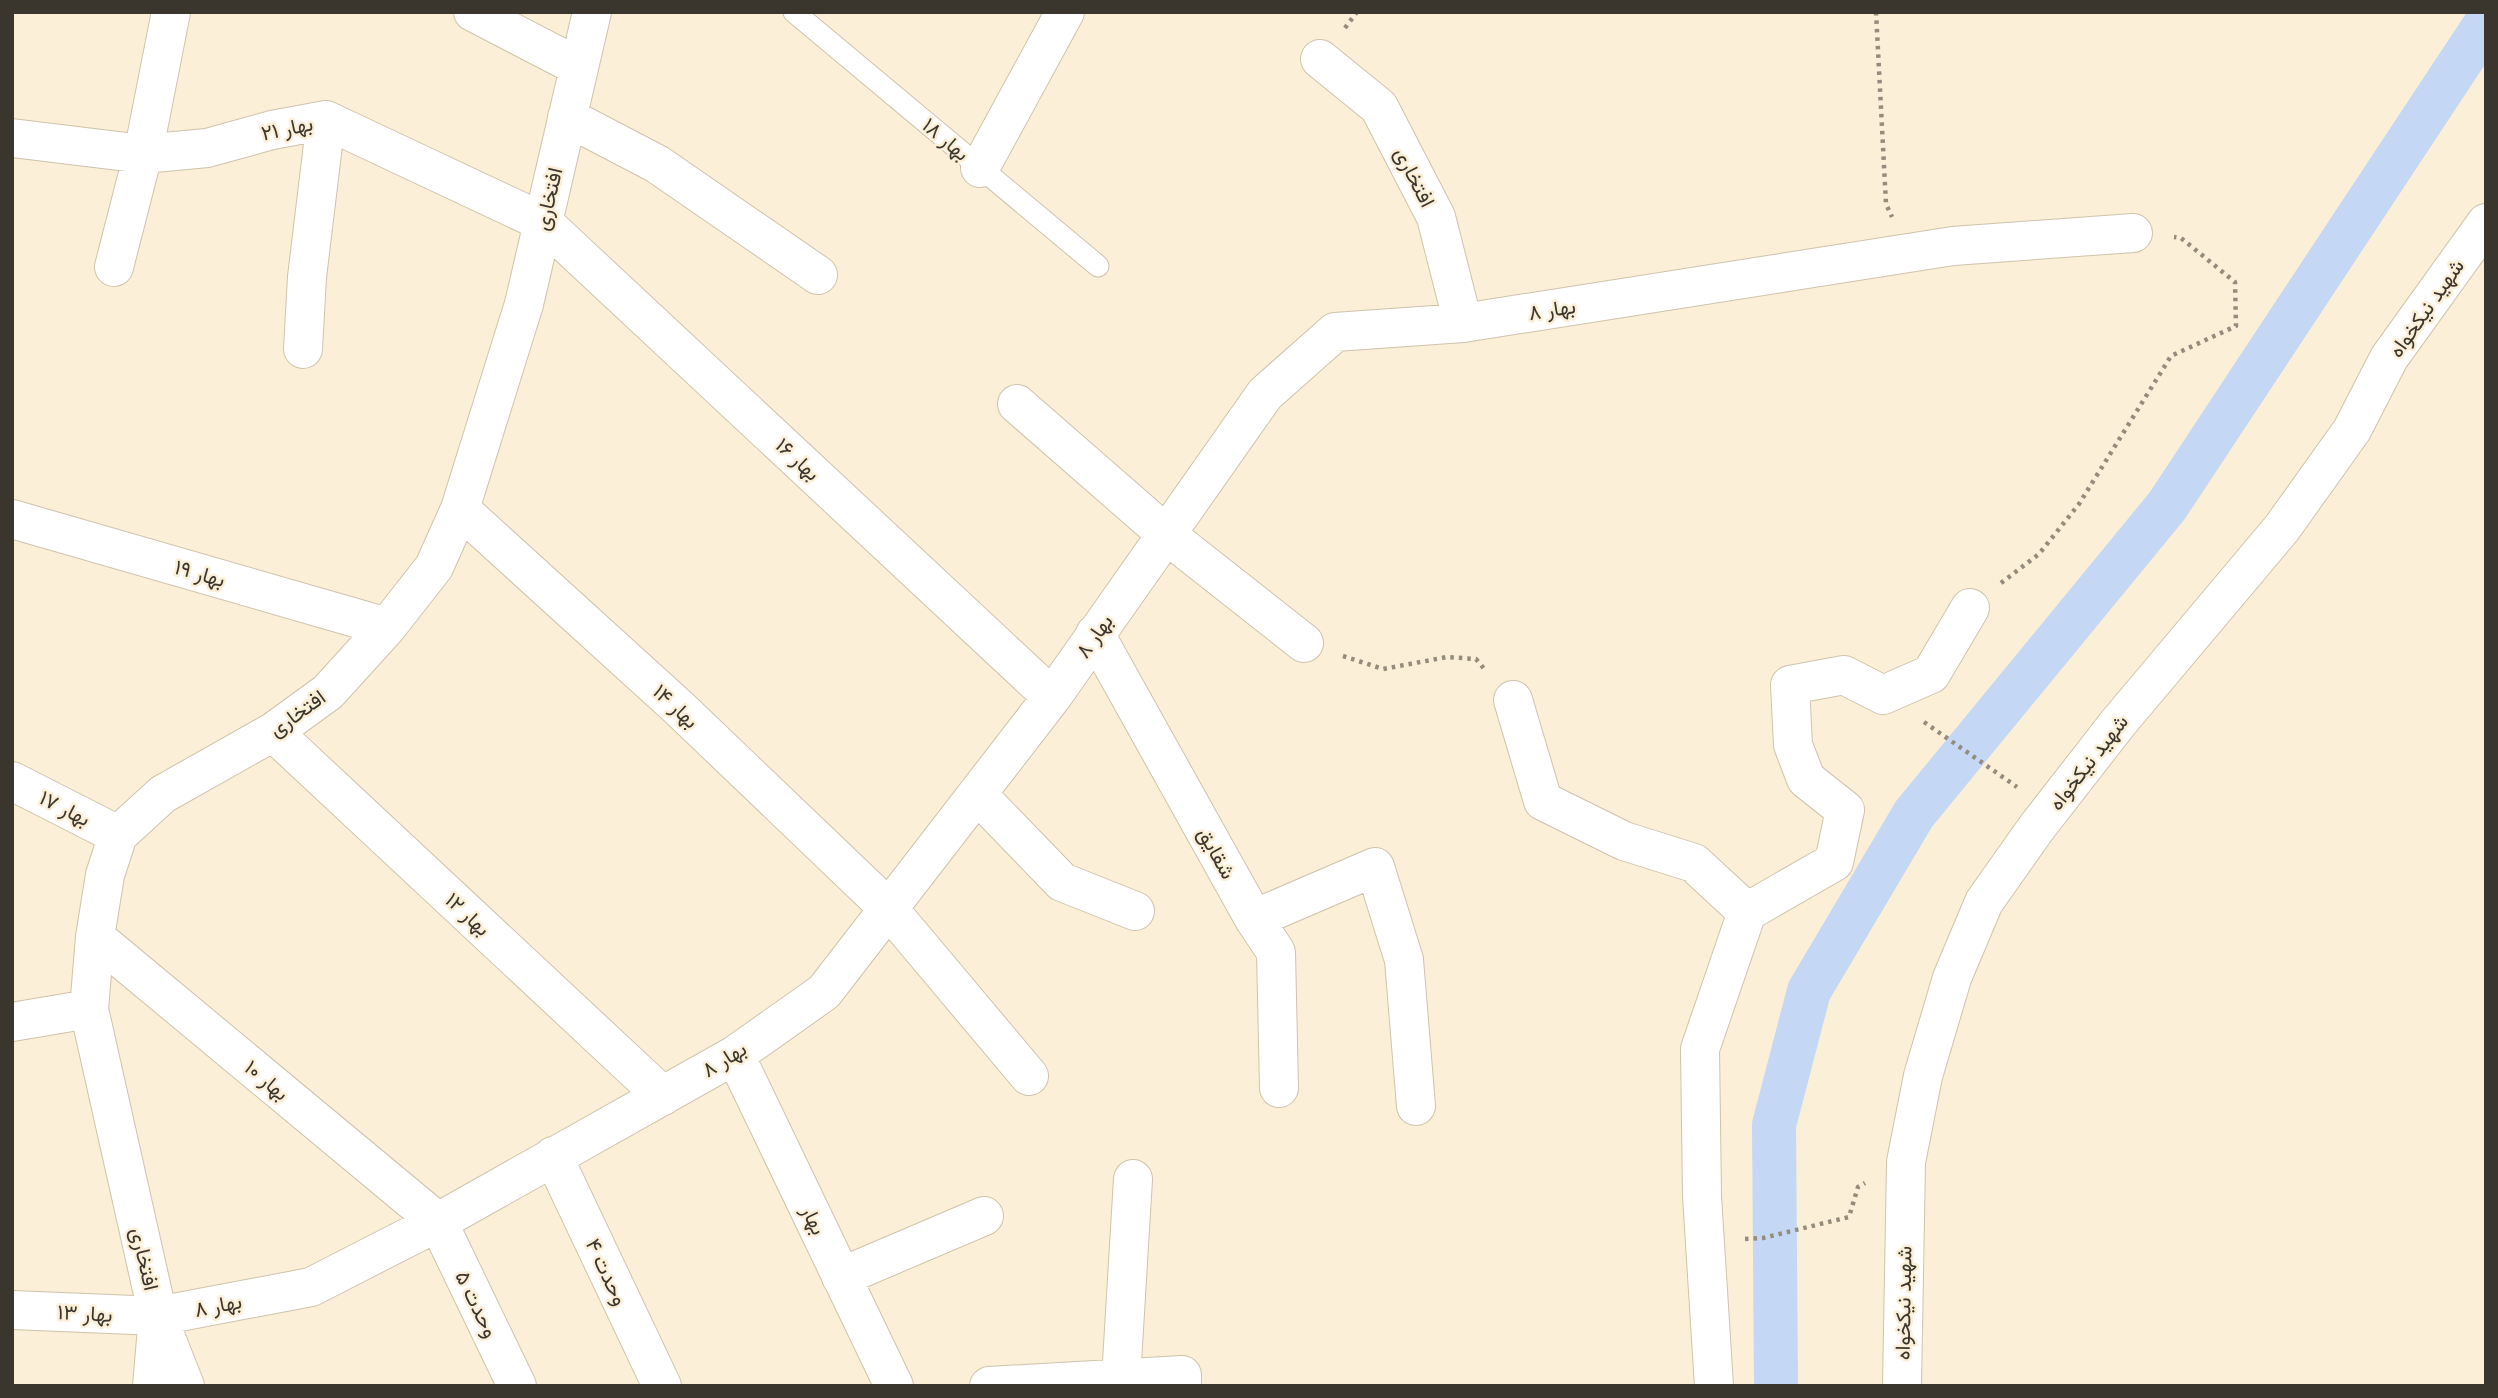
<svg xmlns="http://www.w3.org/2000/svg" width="2498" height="1398" font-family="Helvetica,Vazirmatn,sans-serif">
	<rect width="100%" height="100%" fill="#fbefd7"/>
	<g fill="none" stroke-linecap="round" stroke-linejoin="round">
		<!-- canal -->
		<path stroke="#c4d7f5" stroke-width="44" d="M1776,1386L1774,1125L1809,991L1914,814L2167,506L2486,23"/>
		<defs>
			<path id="lane" d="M794,12L1098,266"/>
			<path id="street" d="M473,12L579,67
				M1320,59L1379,107L1436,217L1463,323
				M567,117L657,164L818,275
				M12,138L143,154L207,148L272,130L326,120L543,222L1052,697
				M980,168L1065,12
				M114,267L143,154L171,12
				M303,349L307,277L326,120
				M1017,404L1167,535L1304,643
				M460,509L679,708L887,907L1029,1076
				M12,519L387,627
				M1095,634L1254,919L1276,952L1279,1088
				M1513,700L1543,801L1624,841L1694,863L1747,912
				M273,732L663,1096
				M12,781L118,835
				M978,795L1062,882L1135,911
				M1254,919L1375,867L1404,960L1416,1106
				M95,937L438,1222L517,1386
				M12,1022L89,1009
				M735,1055L894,1386
				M553,1156L662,1386
				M841,1277L984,1216
				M12,1310L158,1316L311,1287L438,1222L735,1055L824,992L1052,697L1265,394L1335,332L1463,323L1953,246L2133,233
				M161,1325L185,1386
				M1121,1379L1133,1179
				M152,1386L158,1316L89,1009L95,937L105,875L118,835L163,794L273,732L328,692L387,627L434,567L460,509L524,304L592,12
				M989,1386L1182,1375V1386
				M1714,1386L1702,1196L1700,1049L1747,912L1834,862L1845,810L1806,779L1793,745L1790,685L1844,675L1883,695L1931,674L1970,608
				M1902,1386L1906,1162L1923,1076L1952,978L1984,902L2037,827L2118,723L2282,528L2352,430L2389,358L2486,223"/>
		</defs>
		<!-- lane casing -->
		<use href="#lane" stroke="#cfc3ac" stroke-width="23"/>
		<!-- street casing -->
		<use href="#street" stroke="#cfc3ac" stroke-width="40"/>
		<!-- path -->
		<path stroke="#948c7c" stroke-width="4.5" stroke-dasharray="3.5 5" stroke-linecap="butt" d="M1876,12L1886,204L1892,217
			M1345,28L1357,12
			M2001,583L2039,554L2079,504L2171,356L2236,326L2235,282L2181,238L2174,237
			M1343,656L1383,669L1447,657L1476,659L1486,671
			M1924,722L2017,787
			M1745,1239L1763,1238L1849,1217L1858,1187L1865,1183"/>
		<!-- lane -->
		<use href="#lane" stroke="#fff" stroke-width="21"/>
		<!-- street -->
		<use href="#street" stroke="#fff" stroke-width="38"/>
	</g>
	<g text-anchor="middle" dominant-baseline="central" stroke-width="5" stroke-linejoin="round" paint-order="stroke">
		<!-- street labels -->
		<g font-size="21" fill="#3b362d" stroke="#fbefd7">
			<text transform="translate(287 128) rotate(-12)">بهار ۲۱</text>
			<text transform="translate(946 139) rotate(40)">بهار ۱۸</text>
			<text transform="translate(1415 177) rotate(63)">افتخاری</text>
			<text transform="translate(548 199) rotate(-77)">افتخاری</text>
			<text transform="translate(2426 308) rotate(-55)">شهید نیکخواه</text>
			<text transform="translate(1552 309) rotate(-9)">بهار ۸</text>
			<text transform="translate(798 459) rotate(43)">بهار ۱۶</text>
			<text transform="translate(200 573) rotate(16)">بهار ۱۹</text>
			<text transform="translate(1094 636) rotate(-55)">بهار ۸</text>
			<text transform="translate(676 706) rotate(43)">بهار ۱۴</text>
			<text transform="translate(297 713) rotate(-36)">افتخاری</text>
			<text transform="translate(2088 762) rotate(-52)">شهید نیکخواه</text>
			<text transform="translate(65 808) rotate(27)">بهار ۱۷</text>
			<text transform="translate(1217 853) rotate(61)">شقایق</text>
			<text transform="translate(468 914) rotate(43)">بهار ۱۲</text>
			<text transform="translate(724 1059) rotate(-32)">بهار ۸</text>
			<text transform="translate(267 1080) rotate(40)">بهار ۱۰</text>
			<text transform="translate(814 1220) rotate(64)">بهار</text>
			<text transform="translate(145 1259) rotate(77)">افتخاری</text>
			<text transform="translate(607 1272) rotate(65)">وحدت ۴</text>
			<text transform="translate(1903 1303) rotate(-89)">شهید نیکخواه</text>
			<text transform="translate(477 1304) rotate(64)">وحدت ۵</text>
			<text transform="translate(218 1305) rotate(-11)">بهار ۸</text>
			<text transform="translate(85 1313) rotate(3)">بهار ۱۳</text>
		</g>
	</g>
	<!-- border -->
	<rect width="2498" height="1398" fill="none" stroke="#3b362d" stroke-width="28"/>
</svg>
